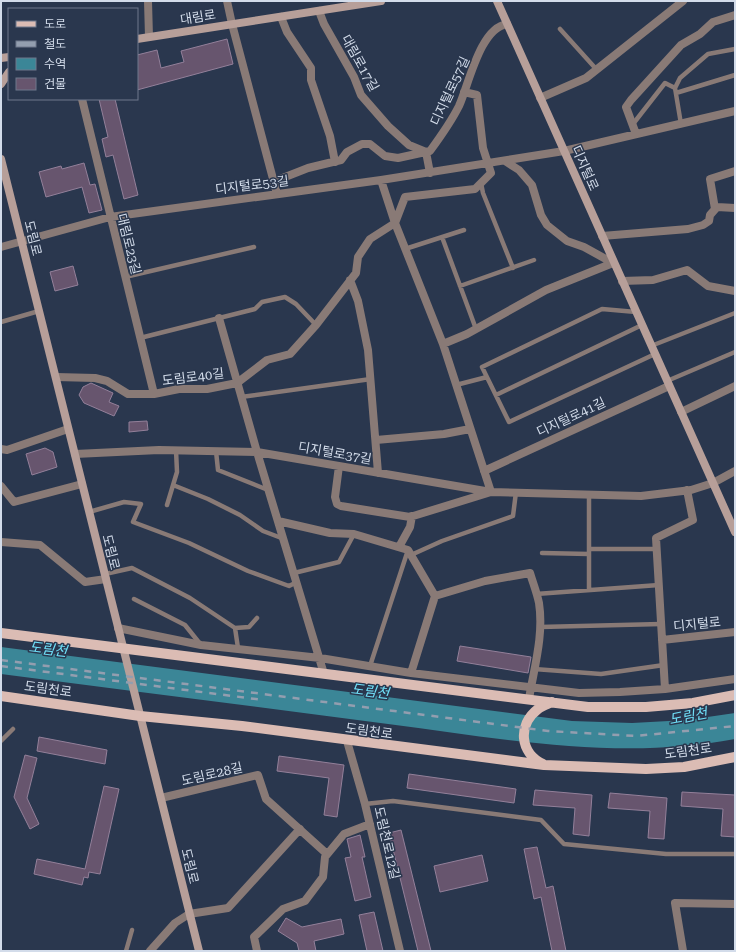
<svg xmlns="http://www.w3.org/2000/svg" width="736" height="952" font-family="'Roboto Serif','Noto Sans KR',serif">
	<rect width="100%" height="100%" fill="#2a374e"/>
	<!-- water -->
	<path fill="#3b8697" d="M1,647L572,721L632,723L687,720L735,713V739C620,761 503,739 388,724C259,707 130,691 1,674Z"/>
	<!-- building -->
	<path fill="#67556e" stroke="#93809a" d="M227,39L233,64L137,90V55L157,50L161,68L184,62L181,51Z
		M99,99H115L138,195L124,199L113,155L106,157L102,139L108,137Z
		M84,163L90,185L95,184L102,210L89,213L82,187L46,197L39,172L61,166L62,169Z
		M73,266L78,285L55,291L50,272Z
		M91,383L113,393L109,402L119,406L114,416L84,403L79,395L83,387Z
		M147,421L148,430L129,432V422Z
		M45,448L53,452L57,467L32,475L26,454Z
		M460,646L531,657L528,673L457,661Z
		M39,737L107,750L105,764L37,751Z
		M25,755L37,758L27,798L39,824L30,829L14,797Z
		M279,756L344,765L337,817L324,815L329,778L277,771Z
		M409,774L516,789L514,803L407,788Z
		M104,786L119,789L100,874L89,872L88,878L84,877L82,885L34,874L37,859L85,869Z
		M535,790L592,795L589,836L573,834L575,808L533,805Z
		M682,792L735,795V837L721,836L723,809L681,806Z
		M610,793L667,798L664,839L648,838L650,811L608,808Z
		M401,830L431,951H418L389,833Z
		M360,835L365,857H362L371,897L355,901L345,858L351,857L347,839Z
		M537,847L546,888L553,886L566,951H552L541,897L534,899L524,849Z
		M482,855L488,881L440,892L434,866Z
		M374,912L383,951H367L359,915Z
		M286,918L302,927L341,919L344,934L314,941L316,951H299L297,943L278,931Z"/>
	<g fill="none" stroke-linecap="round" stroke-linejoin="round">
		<!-- lane -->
		<path stroke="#897a76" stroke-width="4.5" d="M560,29L597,70
			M675,88L680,78L708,54L735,49
			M676,93L735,75
			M633,124L665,83L675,88L681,124
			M481,183L483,193L513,268
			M442,237L476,329
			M405,249L464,230
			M125,277L254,247
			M460,286L534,260
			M636,312L602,309L482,367L509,422L655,354
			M1,322L39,311
			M140,338L255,309L262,302L285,297L296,304L316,325
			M651,346L735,313
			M667,381L735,352
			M456,385L487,377
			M496,395L642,325
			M241,397L371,379
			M216,451L218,470L268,490
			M173,485L208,499L240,515L263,531L284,539
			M167,505L177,472L176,450
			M89,512L124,502L141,504L133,522L189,543L248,571L289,586L297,582
			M589,549H657
			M542,553L589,554
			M411,555L442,541L513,516L516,492
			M294,573L339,562L354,534
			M105,574L132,568L190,598L235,628L249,627L257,618
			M589,590V494
			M536,594L659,585
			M134,599L185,625L201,645
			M540,627L661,624
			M235,628L238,648
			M370,666L408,550
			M534,669L601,674L664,665
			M1,741L13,729
			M365,804L393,801L541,820L564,844L666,854H735
			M126,951L132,930"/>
		<!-- street -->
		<path stroke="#897a76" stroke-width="8" d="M148,1L149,37
			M227,1L232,24L277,194
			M319,11L324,24L354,77L361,95L388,126L409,145L426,152L430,173
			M281,17L287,32L311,68V80L330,136L335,162
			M540,98L586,78L683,1
			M82,99L154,394
			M636,134L626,107L631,100L681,45L700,34L713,22L735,15
			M505,161L519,170L532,185L541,215L547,225L567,241L584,247L613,263
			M275,181L308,168L341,160L347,152L362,144H370L385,156L398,158L430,151C441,136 451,122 459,106C469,84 480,28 507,24
			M715,209L710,179L735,171
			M602,236L688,229L703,225L709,221L710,215L717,207L735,208
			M1,247L110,217L381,180L564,151L735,111
			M350,280L358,301L368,350L378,473
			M622,281L653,280L687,270L708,286L735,291
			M219,318L257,452L324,674
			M443,344L467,334L546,290L613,263
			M56,377L95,378L107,381L128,394H154L179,389H207L237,383L267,360L290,354L316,325L356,273L358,257L370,239L395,223L405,197L475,189L491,173L483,148L477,95L464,92
			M681,412L735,386
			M376,440L444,434L470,429
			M1,449L7,450L68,429
			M75,454L159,450L257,452L491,492L641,496L691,490L713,483L735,471
			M339,466L335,497L337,504L341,506L410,517L491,492L443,344L395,223L381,180
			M484,471L669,386
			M1,486L14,502L82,484
			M278,521L330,533L354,534L408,550L435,596L485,581L530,573C533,583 537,593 539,603C544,635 534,668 529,699
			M1,542L40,545L85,582L106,579
			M399,547L410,527L412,516
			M118,628L201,645L320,658L411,673L579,693L620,692L665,689L735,679
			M662,640L735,632
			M411,673L435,596
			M665,689L656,538L693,520L687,490
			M347,741L365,804L400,951
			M161,798L258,775L266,799L327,854
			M150,951L175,923L189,914L228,908L300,829
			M257,951L254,937L283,909L305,901L323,877L325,857L344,834L370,824
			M683,951L675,903L735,904"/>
		<!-- secondary -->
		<path stroke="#b79f99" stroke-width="8" d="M497,1L735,532
			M137,39L381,1
			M1,58L9,57
			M1,84L9,72
			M1,159L199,951"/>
		<!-- primary -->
		<path stroke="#dbbcb4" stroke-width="10" d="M1,633L588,707H646L693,703L735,695
			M1,696L140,716L242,726L544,765L646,769L684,767L735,757
			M543,764C520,753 517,725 538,709C542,706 548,704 552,702"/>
		<!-- rail -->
		<path stroke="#939eaf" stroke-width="2.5" stroke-dasharray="7 7" stroke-linecap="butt" d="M1,660L548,731L636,736L735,726
			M1,666L263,700"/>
	</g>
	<g text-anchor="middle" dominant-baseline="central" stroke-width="3" stroke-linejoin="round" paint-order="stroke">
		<!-- street labels -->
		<g font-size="13" fill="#d3dcea" stroke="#2a374e">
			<text transform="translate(198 17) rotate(-9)">대림로</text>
			<text transform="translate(360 63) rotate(61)">대림로17길</text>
			<text transform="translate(450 91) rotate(-65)">디지털로57길</text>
			<text transform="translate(585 168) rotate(66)">디지털로</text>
			<text transform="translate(252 185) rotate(-7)">디지털로53길</text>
			<text transform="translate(33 238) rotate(76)">도림로</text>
			<text transform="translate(129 244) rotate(76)">대림로23길</text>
			<text transform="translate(193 377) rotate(-7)">도림로40길</text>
			<text transform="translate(571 417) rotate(-25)">디지털로41길</text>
			<text transform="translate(335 453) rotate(10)">디지털로37길</text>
			<text transform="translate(111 552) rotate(76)">도림로</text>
			<text transform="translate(697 624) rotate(-6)">디지털로</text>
			<text transform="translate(48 689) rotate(8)">도림천로</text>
			<text transform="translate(369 731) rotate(8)">도림천로</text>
			<text transform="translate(688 751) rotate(-8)">도림천로</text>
			<text transform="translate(212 774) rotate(-13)">도림로28길</text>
			<text transform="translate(387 843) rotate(77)">도림천로12길</text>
			<text transform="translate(190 866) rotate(76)">도림로</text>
		</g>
		<!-- water labels -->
		<g font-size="14" font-style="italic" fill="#70e0f9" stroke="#2a374e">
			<text transform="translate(48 649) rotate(7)">도림천</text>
			<text transform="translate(370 691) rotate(7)">도림천</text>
			<text transform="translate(688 716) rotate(-11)">도림천</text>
		</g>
	</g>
	<!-- border -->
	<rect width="736" height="952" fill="none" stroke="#d3dcea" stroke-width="4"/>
	<!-- legend -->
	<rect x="8" y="8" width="130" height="92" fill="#2a374e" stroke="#6e798c"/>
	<rect x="16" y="21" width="20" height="6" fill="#dbbcb4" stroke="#6e798c"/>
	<text x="44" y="28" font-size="12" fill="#d3dcea">도로</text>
	<rect x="16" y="41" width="20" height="6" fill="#939eaf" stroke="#6e798c"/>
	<text x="44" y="48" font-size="12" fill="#d3dcea">철도</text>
	<rect x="16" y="58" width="20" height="12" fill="#3b8697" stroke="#6e798c"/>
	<text x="44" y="68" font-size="12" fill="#d3dcea">수역</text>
	<rect x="16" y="78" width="20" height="12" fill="#67556e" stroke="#6e798c"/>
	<text x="44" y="88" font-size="12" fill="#d3dcea">건물</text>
</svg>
